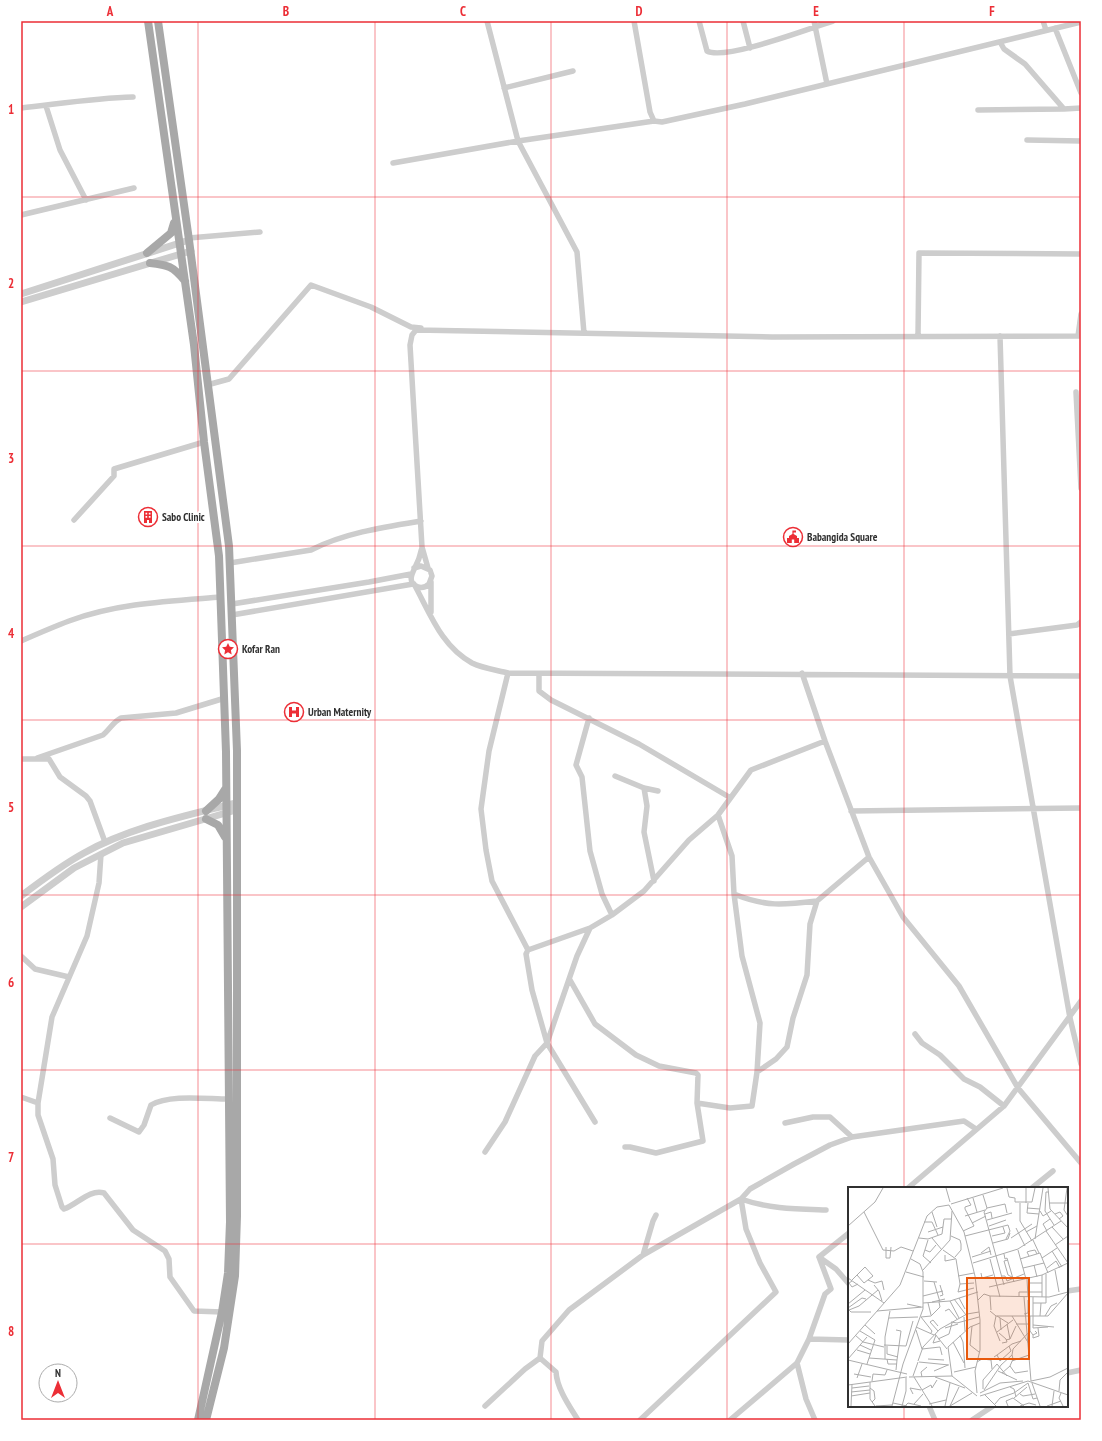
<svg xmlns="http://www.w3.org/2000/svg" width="1102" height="1441" font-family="'PT Sans Narrow',sans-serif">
	<rect width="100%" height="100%" fill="#fff"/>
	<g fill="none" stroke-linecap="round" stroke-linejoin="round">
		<!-- minor -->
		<path stroke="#cdcdcd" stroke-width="5.5" d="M487,21L518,141L577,252L584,333
			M634,21L650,112L654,121
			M699,21L707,51C725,61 810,28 833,21
			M743,21L750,48
			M814,21L827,84
			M1043,21L1046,30
			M1055,28L1081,93
			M1000,42L1004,49L1025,64L1064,109L1081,108
			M504,88L573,71
			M46,106L60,150L86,200
			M21,108C58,104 95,98 133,97
			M978,110L1064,109
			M1027,140L1081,141
			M393,163L518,141L654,121L662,122L745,104L1081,22
			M21,215L134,188
			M189,238L260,232
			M918,336L919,253L1081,254
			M1000,336L1010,676L1070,1018L1081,1064
			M1078,336L1081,314
			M207,385L229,379L311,285L371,307L411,327L421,328
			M1076,392L1081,488
			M74,520L114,476V469L204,442
			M230,563L311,550C344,533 384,527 421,521
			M414,568L421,566L430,570L432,576L429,584C426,587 422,588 418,587C405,582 414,571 417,563C420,558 420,553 422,548
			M428,568L422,547L410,345L412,335L416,330L772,337L1081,336
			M414,584C430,613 441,646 472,663C482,668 496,670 508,673L1081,676
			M232,604L369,582L411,574
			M431,612V582
			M232,615L413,584
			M1009,634L1077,625L1081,622
			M21,641C37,634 53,627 69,621C117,603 171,601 221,597
			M508,673L489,751L481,809L486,850L492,881L528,950
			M802,673L825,741L869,857L903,917L959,986L1018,1088L1081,1163
			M539,674V691L551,700L639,744L729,797
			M589,718L576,765L582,777L590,851L602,894L612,915
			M37,758L103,735C110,729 113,722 121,718L176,713L225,698
			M21,759H49L60,777L86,796L90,801L105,842
			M615,776L644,788L658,791
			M644,788L647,806L644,832L654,881
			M851,811L1081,808
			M101,854L99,883L87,936L52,1017L38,1103V1115L53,1159L55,1185L62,1207L64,1209C78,1204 89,1189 104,1193L133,1230L165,1251L169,1259L170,1277L194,1311L222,1312
			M734,894C766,907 783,905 817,901
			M21,956L35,969L69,977
			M570,980L595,1024L636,1055L659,1066L696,1073L698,1075L697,1103L703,1141L656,1153L630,1147H625
			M915,1034L922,1043L940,1055L964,1079L980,1087L1004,1106
			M757,1072L776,1059L787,1047L793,1018L807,975L810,924L817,901L869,857
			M21,1097L38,1103
			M697,1103L730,1108L752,1106L757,1072L760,1023L742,956L734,894L732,856L718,815
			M110,1118L139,1132L144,1125L151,1105C169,1094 207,1099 228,1099
			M595,1122L547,1043L532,990L526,954L528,950L590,928L612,915L644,891L689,840L718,815L751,770L825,741
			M785,1123L813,1117H830L852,1137
			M485,1152L505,1122L535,1056L547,1043L577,956L590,928
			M908,1188L1004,1106L1081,1001
			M1032,1188L1053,1171
			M741,1199C769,1209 797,1209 826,1210
			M643,1255L653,1221L656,1215
			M819,1257L836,1269L849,1284
			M819,1257L849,1233
			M1067,1291L1081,1289
			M809,1339L849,1340
			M540,1358L542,1341L569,1310L643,1255L741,1199L750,1189L794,1164L830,1145L852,1137L964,1121L976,1129
			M797,1363L806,1399L815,1420
			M1067,1373L1081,1370
			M485,1406L525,1369L540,1358L556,1372C557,1389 570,1407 578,1420
			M929,1406L935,1420
			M640,1420L776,1292L760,1263L746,1229L741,1199
			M730,1420L797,1363L809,1339L825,1294L831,1289L819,1257
			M972,1420L993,1406"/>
		<!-- tertiary -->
		<path stroke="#cdcdcd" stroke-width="7" d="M21,294L189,240
			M21,302L191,251
			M21,896C42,880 62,865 84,853C131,827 185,816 236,803
			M21,907L74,868L123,843L236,810"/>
		<!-- primary -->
		<path stroke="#a8a8a8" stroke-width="8" d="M148,21L194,345L204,442L219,556L226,752L230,1222L228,1273L222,1312L198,1420
			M158,21L189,240L229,546L237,751V1216L235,1276L224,1348L206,1420
			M147,253L171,233L174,223
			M150,263C168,265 173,266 185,281
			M206,811L219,799L226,788
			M206,819L218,825L225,837"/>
	</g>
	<!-- grid -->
	<path fill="none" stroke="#ec2e36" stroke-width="1" stroke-opacity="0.55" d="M198,21V1420M375,21V1420M551,21V1420M727,21V1420M904,21V1188M21,197H1081M21,371H1081M21,546H1081M21,720H1081M21,895H1081M21,1070H1081M21,1244H849M1067,1244H1081M904,1406V1420"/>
	<!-- icons -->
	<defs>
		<symbol id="building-ring" viewBox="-11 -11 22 22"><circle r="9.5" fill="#fff" stroke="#ec2e36" stroke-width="1.5"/><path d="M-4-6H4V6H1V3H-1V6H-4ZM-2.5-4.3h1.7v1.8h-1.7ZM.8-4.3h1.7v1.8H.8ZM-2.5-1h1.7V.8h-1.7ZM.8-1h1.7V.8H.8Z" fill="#ec2e36"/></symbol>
		<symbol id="civic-ring" viewBox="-11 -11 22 22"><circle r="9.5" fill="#fff" stroke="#ec2e36" stroke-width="1.5"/><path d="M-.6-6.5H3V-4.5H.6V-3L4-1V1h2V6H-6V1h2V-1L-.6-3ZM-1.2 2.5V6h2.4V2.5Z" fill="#ec2e36"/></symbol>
		<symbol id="sight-ring" viewBox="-11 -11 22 22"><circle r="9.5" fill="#fff" stroke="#ec2e36" stroke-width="1.5"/><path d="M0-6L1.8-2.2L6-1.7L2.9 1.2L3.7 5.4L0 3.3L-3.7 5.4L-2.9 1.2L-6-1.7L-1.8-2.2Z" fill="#ec2e36"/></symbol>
		<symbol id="hospital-ring" viewBox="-11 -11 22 22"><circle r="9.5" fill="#fff" stroke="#ec2e36" stroke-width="1.5"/><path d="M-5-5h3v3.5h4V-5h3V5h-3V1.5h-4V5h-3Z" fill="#ec2e36"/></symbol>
	</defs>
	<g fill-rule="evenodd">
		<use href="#building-ring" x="137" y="506" width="22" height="22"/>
		<use href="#civic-ring" x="782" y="526" width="22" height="22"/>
		<use href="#sight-ring" x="217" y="638" width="22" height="22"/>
		<use href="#hospital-ring" x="283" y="701" width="22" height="22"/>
	</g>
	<g text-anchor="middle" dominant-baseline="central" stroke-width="4" stroke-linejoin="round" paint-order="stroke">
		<!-- poi labels -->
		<g font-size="11" font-weight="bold" fill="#303030" stroke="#fff" text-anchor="start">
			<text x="162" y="517">Sabo Clinic</text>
			<text x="807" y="537">Babangida Square</text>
			<text x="242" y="649">Kofar Ran</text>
			<text x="308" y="712">Urban Maternity</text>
		</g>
	</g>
	<!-- overview -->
	<g transform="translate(848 1187)">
		<rect width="220" height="220" fill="#fff"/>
		<path fill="none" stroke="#acacac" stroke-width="1" d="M98,1L102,15M159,1L161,10L167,11V15H184M178,1V16M200,1L202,22L220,41M219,1L216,23L220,29M201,5H198L197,24L206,38M135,8L139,21L136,25L156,98M125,11L129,25M184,15L187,1M172,16V34L184,54M180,16L179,26L191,27M201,16H220M103,17L155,1M101,18L116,45L127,89L132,133V163L127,184L129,206M139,21L157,17L159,26M179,21L192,22M192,24L195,29L203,24M16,25L35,63L46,64L53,60L65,64M84,25L89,40M137,27L143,25L144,31M207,27L212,25L215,29L211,32M117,29L137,23M139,33L164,26M76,35H84L90,48M124,36L138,29M0,39L27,15L35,1M141,39L158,33M204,40L215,52M168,41L177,59M115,44L126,39L117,22V20L123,18L119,11M198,44L220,76M199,44L195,37L202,32M80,45L95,40M178,45L189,39M103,49L112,53L113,57V63L107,70M117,49L160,38L162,44L158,52M144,49L157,46L155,40M71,51L80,52L94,47L96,32H103M84,51L94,63M163,51L184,37M187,52L195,1M80,53L75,69L83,76M185,53L191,66M145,56L160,52L162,46M207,58L220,49M38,60V71H42L43,60M77,63L82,65L88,58M95,63L108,72L112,97L110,105L126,101M170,63L178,92M204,64L214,80M133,66L141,60L143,68M156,67L157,72L159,71L166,95M97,68V74L107,72M181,69L179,65L182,64L187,63L189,67M124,70L143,64M194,71L209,61M142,72L152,110M172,72L192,66L200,86M160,73L156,74L160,88L164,90M125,76L170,62L213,34M186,78L189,90M175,81L196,76M199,81L208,74L212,81M75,83L102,53L104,24M207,83L211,105M58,85L76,90M133,86L134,91L145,88M194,88V110M110,89L126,86M154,89H157L159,94L176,87M0,91L36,116M179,92L180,110M4,93L17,80L25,89L16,96L9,88M20,93L27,96L34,94L36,103M4,94L1,96L4,100L10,97M76,94L89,95M86,95L92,115M180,96H194M112,97L126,96M26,98L31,104L34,114M92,98L95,108L92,109M141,100L194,88L220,76M75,109L95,104M171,110V105H194M176,110L183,194M111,111L117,122M106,112L118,128M130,113L136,107L142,109M102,114L111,131M84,115L97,112M75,116L102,114L130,105M80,116L83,128M185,116H198V87M0,117L17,103M59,117L73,120M0,121L14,111L18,112M0,122L3,125H23M1,123L11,119L30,103M143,123L142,109L201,110L220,105M29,124L75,120M97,124L101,122L109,132M142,124L148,129H200L220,106M176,127L180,126V113M148,129L146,139L152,154M149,129L160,136M164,129L181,157M192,129L193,116M197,129L203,119L209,116M73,130L83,129L92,120L91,115M73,130L84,144L83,146M116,130L117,144M41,131L70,130M152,131L153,143M103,135L109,136L131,130M168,137H182M17,138L27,147M185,138L206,140M124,139L122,158L131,165M68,140L86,148M97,141L110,137M185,141V110M185,141L200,140M48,143L53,144L49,173M68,143L74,162M12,144L27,153L19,177M90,144L82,135L85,133L90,139M182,144L185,148L189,146L187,144M149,145L165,133M151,146L158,152L159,155L154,156M87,147L99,162M7,148L15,155L36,160M88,148L85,156L92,154M112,148L115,155L117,181M185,148V151L191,149L190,141M90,152L101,147L104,136M162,152L168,139M158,153L162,152L159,137M105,155L116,176M0,157L52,98L79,29L89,20L101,18M12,158L23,163M36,158L58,159L65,134M39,159V167L50,170M74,162L92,160L94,168M9,163L22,167M149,168L164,157L173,154M146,170L149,168L152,174L163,164L161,159M21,171L49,173L48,183M0,172L19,150M37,172V150L42,124M39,172L40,177H49M80,172L96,173M0,173L59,187M70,174L75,160L92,142L119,127L131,125M164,174L181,168M71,175L101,178M129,175L134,172L143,173L144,182M162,179L167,186L180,184M86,184L100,178M150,184L169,193M106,185L128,180M154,186L162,179L165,172L164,168M6,187L23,190M65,189L70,175M104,189L100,160L122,140L132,136M61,190L104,189L129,209M66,190L84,219M74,190L73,185L79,180M87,190L117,201M9,191L14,177M24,194L25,187L37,188L39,183M183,194L202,190L220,181M22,195V212L27,219M180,196L185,212L189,211M184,196L192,219M0,198L59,190M162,200L166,202L168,210M4,201L21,199M22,201L26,204L27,212L24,215M135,202V193L149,177L159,189M74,203L83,198L84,201L89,193M136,203L153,178L164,168L165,162L182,144V129M211,204L212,193L220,185M3,205L22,203M132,206L152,196L175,194M213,206L211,211L215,219M65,207L62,201L73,203M172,207L175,209L187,207M137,208L148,219M3,209L22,206M132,209L180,194L220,208M166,211L179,200M45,216L59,219M66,217L75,207M81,217L98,213M147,217L152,211L166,206L180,196M3,219L4,197M28,219L44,218M44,219L55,177L75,122V85L72,77L63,72M54,219L58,204V191M57,219L60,216L73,219M97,219L102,196M102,219L124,206M102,219L111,200M160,219L158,214L165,211L176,219M172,219L181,216L188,218M199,219L213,214M204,219L206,204"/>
		<path fill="#e8590c" fill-opacity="0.15" stroke="#e8590c" stroke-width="2" d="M119,91H181V172H119Z"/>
		<rect width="220" height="220" fill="none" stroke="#303030" stroke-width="2"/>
	</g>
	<!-- border -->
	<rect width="1102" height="1441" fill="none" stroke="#ffffff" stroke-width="44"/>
	<!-- north arrow -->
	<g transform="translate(58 1383)"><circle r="19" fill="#ffffff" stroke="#acacac"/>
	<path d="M0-3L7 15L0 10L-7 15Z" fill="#ec2e36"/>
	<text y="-6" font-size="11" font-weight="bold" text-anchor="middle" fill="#303030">N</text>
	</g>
	<rect x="22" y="22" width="1058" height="1397" fill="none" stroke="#ec2e36" stroke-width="1.5"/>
	<g font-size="13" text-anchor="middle" font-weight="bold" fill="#ec2e36">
		<text x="110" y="16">A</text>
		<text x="286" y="16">B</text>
		<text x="463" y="16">C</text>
		<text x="639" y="16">D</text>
		<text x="816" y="16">E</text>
		<text x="992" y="16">F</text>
		<text x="11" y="114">1</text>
		<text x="11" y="288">2</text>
		<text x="11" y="463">3</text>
		<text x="11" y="638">4</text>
		<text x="11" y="812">5</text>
		<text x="11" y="987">6</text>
		<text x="11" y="1162">7</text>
		<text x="11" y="1336">8</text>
	</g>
</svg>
